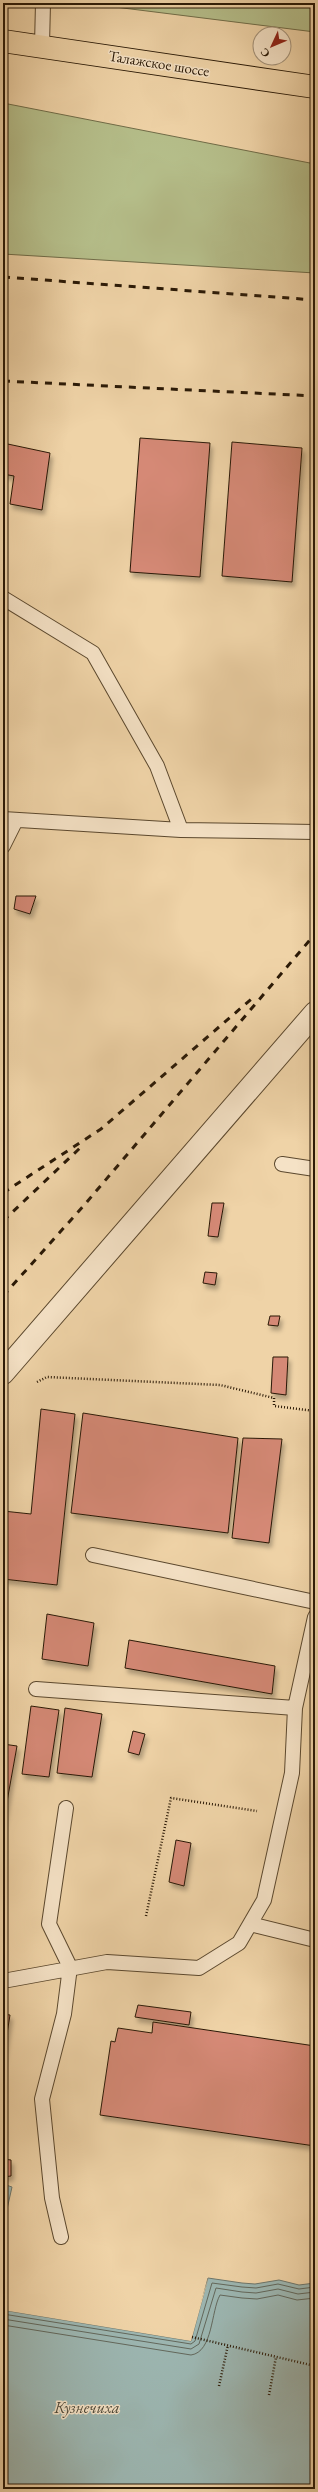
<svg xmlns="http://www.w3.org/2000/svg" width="318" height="2492" font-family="'EB Garamond',serif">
	<defs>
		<filter id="shadow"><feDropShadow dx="2.5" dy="4.5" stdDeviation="2" flood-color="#0004"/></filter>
	</defs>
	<rect width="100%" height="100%" fill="#efd3a7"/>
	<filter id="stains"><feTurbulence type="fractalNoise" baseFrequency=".005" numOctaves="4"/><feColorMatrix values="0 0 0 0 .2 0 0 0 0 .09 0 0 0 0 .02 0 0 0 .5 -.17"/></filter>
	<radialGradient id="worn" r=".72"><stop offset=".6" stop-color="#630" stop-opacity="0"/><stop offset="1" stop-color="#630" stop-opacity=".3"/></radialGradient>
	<!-- green -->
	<path fill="#b5be8a" stroke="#706c48" d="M100,3H315V32L115,7Z
		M3,103L315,164V273L3,254Z"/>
	<!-- water -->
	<path fill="#9cb6b1" stroke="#6e776d" d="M3,2184L12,2187L3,2227Z
		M208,2278L242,2283L255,2284L279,2280L299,2285L315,2283V2489H3V2310L191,2341Z"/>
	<!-- pier -->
	<path fill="#efd3a7" d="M209,2276L191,2341L3,2310V2308L189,2338Z"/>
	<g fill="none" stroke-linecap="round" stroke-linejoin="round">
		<!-- shore -->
		<path stroke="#63685c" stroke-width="1" d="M3,2314L191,2344L195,2341L212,2283L242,2287L256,2288L278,2284L299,2289L315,2287
			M3,2319L191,2349L199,2344L216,2288L242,2292L256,2293L278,2289L298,2294L315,2292
			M3,2325L191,2355C213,2352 211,2311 220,2295L242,2298L257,2299L278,2295L297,2300L315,2298"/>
	</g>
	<!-- building -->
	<path fill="#d58976" stroke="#2a1906" filter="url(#shadow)" d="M140,438L210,443L200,577L130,572Z
		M232,442L302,448L292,582L222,576Z
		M3,443L50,453L42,510L10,504L14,476L3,474Z
		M16,896H36L30,914L14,909Z
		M212,1203H224L218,1237L208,1236Z
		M205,1272L217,1273L215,1285L203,1283Z
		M270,1316H280L278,1326L268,1325Z
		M273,1357H288L286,1395L271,1393Z
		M41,1409L75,1414L57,1585L3,1579V1511L31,1514Z
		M83,1413L238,1438L228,1533L71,1513Z
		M243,1438L282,1439L269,1543L232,1538Z
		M47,1614L94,1623L88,1666L42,1659Z
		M129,1640L275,1666L272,1694L125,1668Z
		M31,1706L59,1710L49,1777L22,1774Z
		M65,1708L102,1714L92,1777L57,1773Z
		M133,1731L145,1734L139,1755L128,1752Z
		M3,1744L17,1746L3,1824Z
		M176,1840L191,1843L184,1886L169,1882Z
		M138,2005L191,2012L189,2025L135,2017Z
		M3,2014L10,2015L3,2059Z
		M153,2022L315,2046V2146L100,2115L111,2041L115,2042L118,2028L152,2033Z
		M3,2159L11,2160V2176L3,2177Z"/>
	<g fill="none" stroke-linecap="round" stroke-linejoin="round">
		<defs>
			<path id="lane" d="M42,45L43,3
				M3,598L93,653L157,766L181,830
				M3,819L181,830L315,832
				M3,846L16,820
				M282,1164L315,1169
				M93,1555L315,1602
				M36,1689L295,1708
				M250,1924L315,1940
				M3,1981L107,1962L199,1968L239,1943L264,1900L292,1773L295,1708L315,1617
				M61,2237L52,2198L42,2099L64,2014L70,1967L49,1924L66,1808"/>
			<path id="street" d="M3,1373L315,1013"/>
			<path id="primary" d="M3,41L315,87"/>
		</defs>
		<!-- lane casing -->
		<use href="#lane" stroke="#5b482e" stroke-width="16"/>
		<!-- street casing -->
		<use href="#street" stroke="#5b482e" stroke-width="24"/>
		<!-- primary casing -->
		<use href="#primary" stroke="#2a1906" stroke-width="24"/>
		<!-- path -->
		<path stroke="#2a1906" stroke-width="2.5" stroke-dasharray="1 2" stroke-linecap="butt" d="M37,1382L47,1377L220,1385L274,1398V1406L315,1411
			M146,1916L171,1798L257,1811
			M192,2337L315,2366
			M219,2386L228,2345
			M269,2395L276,2357
			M314,2406L315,2400"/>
		<!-- lane -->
		<use href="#lane" stroke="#f5e2c6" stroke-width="14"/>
		<!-- street -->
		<use href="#street" stroke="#f5e2c6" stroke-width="22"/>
		<!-- primary -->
		<use href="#primary" stroke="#efd3a7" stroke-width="22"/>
		<!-- rail -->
		<path stroke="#2a1906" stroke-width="3" stroke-dasharray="7 7" stroke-linecap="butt" d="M3,277L315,300
			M3,381L315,396
			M3,1193L101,1129L256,995
			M3,1221L80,1148
			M3,1296L86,1203L315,934"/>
	</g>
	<g text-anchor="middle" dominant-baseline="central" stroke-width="3" stroke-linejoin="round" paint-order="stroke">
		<!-- street labels -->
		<g font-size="15" fill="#2a1906" stroke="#f5e2c6">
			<text transform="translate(159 63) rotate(9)">Талажское шоссе</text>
		</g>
		<!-- water labels -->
		<g font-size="16" font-style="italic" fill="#4c4839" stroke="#f5e2c6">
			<text x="87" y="2407">Кузнечиха</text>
		</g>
	</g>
	<!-- margin -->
	<rect width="318" height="2492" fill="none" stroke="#efd3a7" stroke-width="16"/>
	<rect x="4" y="4" width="310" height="2484" fill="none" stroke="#2a1906" stroke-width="2"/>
	<rect x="8" y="8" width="302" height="2476" fill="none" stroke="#2a1906"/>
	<!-- north arrow -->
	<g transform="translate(272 46) rotate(226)"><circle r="19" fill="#f5e2c6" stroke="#a49279"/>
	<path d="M0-3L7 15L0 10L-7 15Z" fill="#8f2418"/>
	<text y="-6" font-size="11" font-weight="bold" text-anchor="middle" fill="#2a1906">С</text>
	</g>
	<rect width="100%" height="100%" filter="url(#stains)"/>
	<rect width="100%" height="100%" fill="url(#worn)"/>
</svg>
